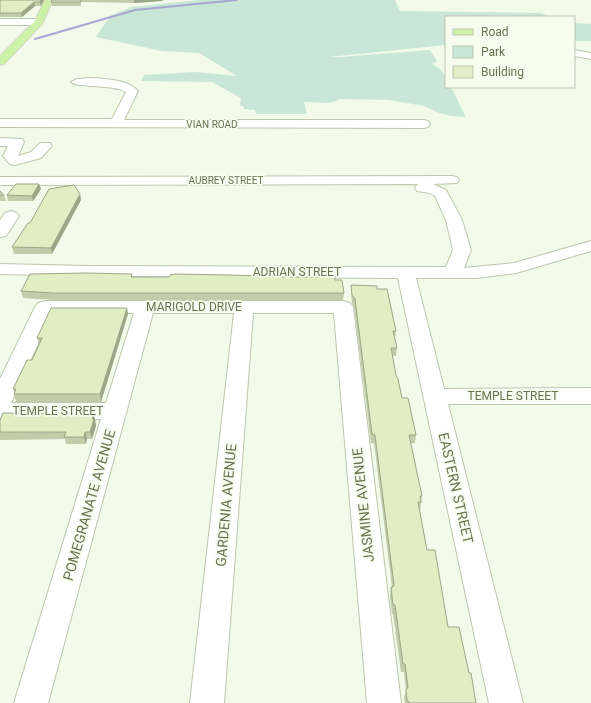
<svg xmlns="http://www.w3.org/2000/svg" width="591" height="703" font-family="Roboto,sans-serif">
	<rect width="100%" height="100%" fill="#f2fae9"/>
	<!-- green -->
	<path fill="#c8e7d7" d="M199,0H395L400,11L541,13L550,17H446V45L329,57H341L430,50L437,61L432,64C443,69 446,75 446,87H451L466,117L450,116L437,112L424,106L389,100L341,99L330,103L304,102L307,114H256L255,110L244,109L243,106H240L241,98L212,82L141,81L144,75L195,72L237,76L199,53L162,51L96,37L110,16L131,7Z
		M574,23L591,24V41H574Z"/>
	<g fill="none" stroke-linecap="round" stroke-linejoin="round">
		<!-- stream -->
		<path stroke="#a8a6d3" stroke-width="2" d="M35,39L135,10L237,0"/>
		<defs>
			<path id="minor" d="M0,19H39L43,22L39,25H0Z
				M574,50L591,53V59L574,56Z
				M90,78C104,79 128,79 138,91L124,120H424L428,121L430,124L428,127L424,128L0,127V119H112L126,92C113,84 76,88 71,82L77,79Z
				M0,138L22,139L24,142L18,156L31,152L40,143H50L52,146L41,158L15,165L10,164L3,156L8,146H0Z
				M452,176L457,177L459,180L457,183L433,184L446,190L462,220L471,250L464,268L514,263L591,241V251L516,273L476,278H416L444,389L591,388V404H448L523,703H489L398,278L86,276L0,274V264L86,266L446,267L453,250L446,220L435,196L430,193L417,191L415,188L418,184L0,185V177Z
				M11,211L17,213L19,216L6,236L0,237V220L5,213Z
				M45,301H343L350,303L353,307L401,703H367L334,313H253L224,703H190L234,313H153L48,703H14L101,419H0V379L35,307L38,303ZM52,313H134L106,403H11Z"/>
			<path id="major" d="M45,0H53L42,24L4,64L0,65V56L35,21Z"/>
		</defs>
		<!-- minor casing -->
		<use href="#minor" stroke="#bdc7ab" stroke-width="2"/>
		<!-- major casing -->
		<use href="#major" stroke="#d5d8ce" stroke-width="2"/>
		<!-- minor -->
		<use href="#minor" fill="#fff" fill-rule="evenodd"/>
		<!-- major -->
		<use href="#major" fill="#ccf2a8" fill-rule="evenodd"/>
	</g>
	<!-- wall -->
	<path fill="#c2cca8" d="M0,0H44L41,6H35L22,17H0Z
		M52,0H163L162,1L134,3L81,2V6H52L51,2Z
		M39,184L41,189L33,201H8L7,195Z
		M0,191L4,195L6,201H0Z
		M80,194L81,200L52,254H14L12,247L30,223Z
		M132,277H278L335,280L344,293L343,300H55L23,298L21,291Z
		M351,285L377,289L396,331L395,338L397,348L396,356H392L396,375L402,398L416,435L415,443H411L422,496L420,511L427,550L448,627L469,673L476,703H405L404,698L406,690L404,672H401L393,614H392L390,596L391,587H392L374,443H371L354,307L352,303L351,293Z
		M127,308L128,314L101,402H16L14,394L15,393L13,389L32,360L39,344L37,338Z
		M94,413L96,426L92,439H87L86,444H66L65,439L0,440V420Z"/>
	<!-- shaded-wall -->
	<path fill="#9ea688" d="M41,0H44L41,6L40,2Z
		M134,0H163L162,1L134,3Z
		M34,2L35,6L22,17L21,13Z
		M39,184L41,189L33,201L32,196Z
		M80,194L81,200L52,254L51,248Z
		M127,308L128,314L101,402L100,394Z
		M94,413L96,426L92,439L90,432L92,419Z
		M85,432L87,439L86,444L84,437Z"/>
	<!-- building -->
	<path fill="#e1edc3" stroke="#9ea688" d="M0,0H41L40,2H34L21,13H0Z
		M52,0H80L81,2H51Z
		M16,184H39L32,196L7,195Z
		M74,185L80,194L51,248L12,247L28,223H30L49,189Z
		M0,191L4,195H0Z
		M86,273L132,274L131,277H169L170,275L176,274L278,276V277H320V275H335V280H342L344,293H53L21,291L30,274Z
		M351,285L377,286V289H387L396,331H393L397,348H391L396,375L398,379L402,398H408L416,435H409L422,496H420L421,502H418L427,550H435L448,627H459L469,673H471L476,703H410L407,700L406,690L408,687L405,664H403L395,605H393L391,587H393L394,585L375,435L372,434L355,299L352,295Z
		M51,308H127L100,394H14L16,389H13L27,360H32L42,338H37Z
		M3,413H94L92,419H94L90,432H85L84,437H64L66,432H0V420Z"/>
	<g text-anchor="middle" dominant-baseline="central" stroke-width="3.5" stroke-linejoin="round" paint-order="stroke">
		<!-- far-street labels -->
		<g font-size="10" fill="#6a724f" stroke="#f6fdef">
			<text x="212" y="124">VIAN ROAD</text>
			<text x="226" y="180">AUBREY STREET</text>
		</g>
		<!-- street labels -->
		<g font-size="12" fill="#6a724f" stroke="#f6fdef">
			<text x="297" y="272">ADRIAN STREET</text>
			<text x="194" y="307">MARIGOLD DRIVE</text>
			<text x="513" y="396">TEMPLE STREET</text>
			<text x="58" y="411">TEMPLE STREET</text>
		</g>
		<!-- near-street labels -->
		<g font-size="14" fill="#6a724f" stroke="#f6fdef">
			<text transform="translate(456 488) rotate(77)">EASTERN STREET</text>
			<text transform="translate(89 505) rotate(-74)">POMEGRANATE AVENUE</text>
			<text transform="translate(226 505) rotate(-85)">GARDENIA AVENUE</text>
			<text transform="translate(363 505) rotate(-96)">JASMINE AVENUE</text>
		</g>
	</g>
	<!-- legend -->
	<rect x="445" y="16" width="130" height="72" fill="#f6fdef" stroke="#bec5af"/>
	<rect x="453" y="29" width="20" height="6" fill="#ccf2a8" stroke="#bec5af"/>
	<text x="481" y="36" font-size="12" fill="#6a724f">Road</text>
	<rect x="453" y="46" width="20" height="12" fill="#c8e7d7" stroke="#bec5af"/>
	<text x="481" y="56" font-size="12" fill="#6a724f">Park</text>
	<rect x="453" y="66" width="20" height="12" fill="#e1edc3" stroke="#bec5af"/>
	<text x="481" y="76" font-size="12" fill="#6a724f">Building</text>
</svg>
